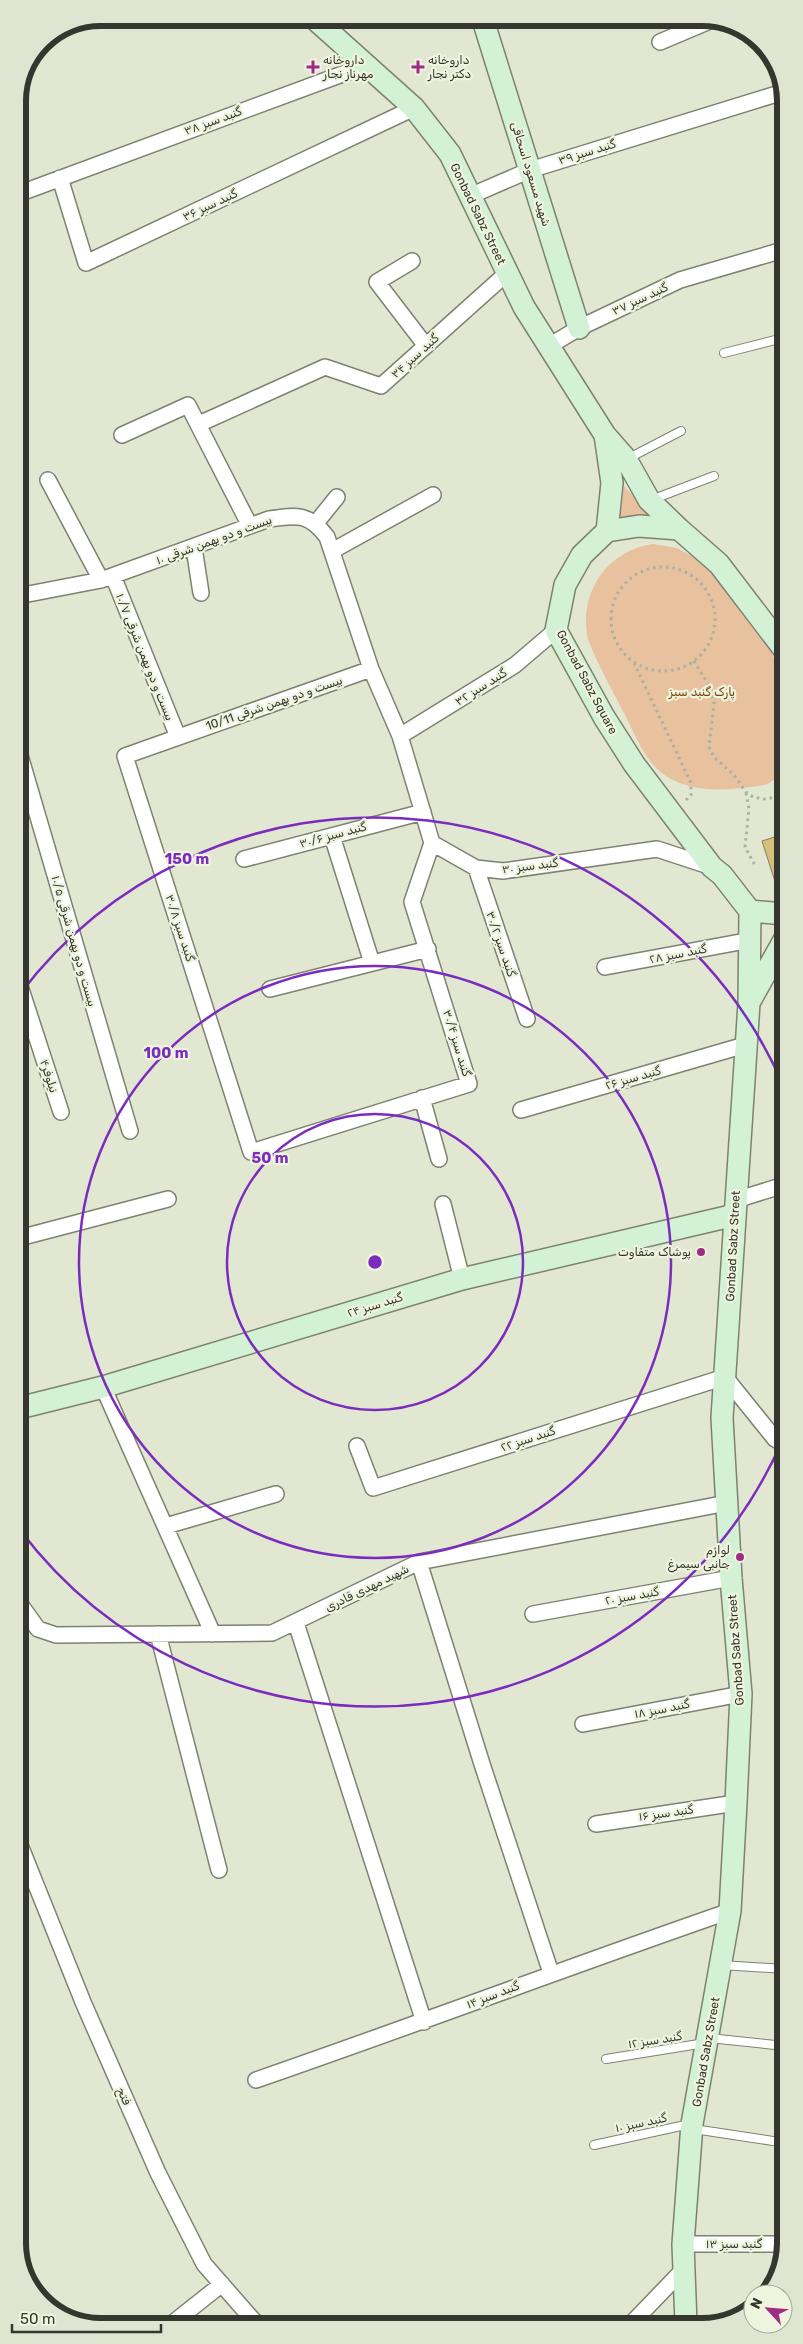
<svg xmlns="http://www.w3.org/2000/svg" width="803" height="2344" font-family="Rubik,'Noto Naskh Arabic',sans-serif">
	<rect width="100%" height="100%" fill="#e2e7d2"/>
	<!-- green -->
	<path fill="#e8c19f" d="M624,486L650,514L626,517L615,526L621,510Z
		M653,544L677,548L706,564L749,619L772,653L783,683L784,771C779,775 774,780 769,783C764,786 756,786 750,787C722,791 691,792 666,776C645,763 635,734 624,713C616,697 589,649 587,634C580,590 609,550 653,544Z"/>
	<!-- building -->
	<path fill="#d8bf77" stroke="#827c6a" d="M784,834V897H780L762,841Z"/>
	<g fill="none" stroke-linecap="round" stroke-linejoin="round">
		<defs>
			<path id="lane" d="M724,353L783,338
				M627,459L681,431
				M651,500L714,476
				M721,1965L785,1969
				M709,2038L775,2045
				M606,2059L705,2043
				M694,2129L773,2141
				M594,2145L690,2124"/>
			<path id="street" d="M660,42L712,20
				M60,178L86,263L414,108
				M18,194L367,65
				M470,196L530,170L783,92
				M412,261L377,282L426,346
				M549,346L579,328L680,280L783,250
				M199,424L325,367L381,386L507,273
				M122,435L188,405L250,526
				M48,480L101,580
				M316,523L337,497
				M194,548L201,593
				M332,551L433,495
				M113,576L178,737
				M18,596L101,580L269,519C297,515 309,513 327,537L371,669L400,736L432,843L476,868L503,871L657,849L712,867
				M371,669L125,756L251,1152L469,1084L412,902L432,843
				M400,736L515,665L556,630
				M19,752L130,1131
				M332,836L372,963
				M244,859L423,812
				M476,868L527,1019
				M605,967L751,940
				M19,983L61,1112
				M270,989L428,949
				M422,1098L439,1159
				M521,1110L745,1045
				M736,1200L784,1185
				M443,1204L462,1279
				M19,1238L168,1199
				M103,1387L213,1634
				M357,1446L373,1488L725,1377L775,1439L784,1444
				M166,1526L276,1494
				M419,1562L482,1764L551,1973
				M20,1604L38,1629L56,1635L272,1633L419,1562L727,1503
				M533,1614L731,1578
				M296,1623L424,2022
				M158,1634L219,1870
				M583,1724L741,1694
				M596,1824L736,1803
				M20,1845L83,2002L158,2173L204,2264L254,2321L262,2326
				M256,2080C415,2025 571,1966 730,1911
				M683,2244H785
				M631,2324L682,2271
				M169,2326L222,2284"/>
			<path id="secondary" d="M483,20L579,328
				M317,21L414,108L450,154L524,307L605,435
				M607,531L612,483L605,435L626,459L649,500L679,529
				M783,648L719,564L679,529L639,526L607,531L582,555L565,585L556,630L604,717L634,764L712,867L722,875L750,911L784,914
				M750,1001L784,940
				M19,1408L103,1387L462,1279L735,1215
				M686,2324L683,2244L692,2124L730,1911L736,1803L741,1694L731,1578L722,1418L749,1003L750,911"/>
		</defs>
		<!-- lane casing -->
		<use href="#lane" stroke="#7e8270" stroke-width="10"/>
		<!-- street casing -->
		<use href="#street" stroke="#7e8270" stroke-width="18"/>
		<!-- secondary casing -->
		<use href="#secondary" stroke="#7e8270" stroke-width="24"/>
		<!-- path -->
		<path stroke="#acb09f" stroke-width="3" stroke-dasharray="2.5 4" stroke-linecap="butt" d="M611 619a52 52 0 1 1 104 0a52 52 0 1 1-104 0Z
			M694,661L708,684L714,703L709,747L714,757L734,775L746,792L753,797L764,799L784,796
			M634,663L691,783V795L685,801
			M746,793L749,809L745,847L756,867"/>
		<!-- lane -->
		<use href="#lane" stroke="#fff" stroke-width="8"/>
		<!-- street -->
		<use href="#street" stroke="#fff" stroke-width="15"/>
		<!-- secondary -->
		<use href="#secondary" stroke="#d2f1d5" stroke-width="21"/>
	</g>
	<!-- distance rings -->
	<g fill="none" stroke="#7b2cbf" stroke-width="2.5">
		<circle cx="375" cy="1262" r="148"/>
		<circle cx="375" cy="1262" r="296"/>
		<path d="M783 1439A445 445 0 0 1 20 1530M20 994A445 445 0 0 1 783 1085"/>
	</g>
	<!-- markers -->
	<g fill="#a02b84" stroke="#eff4df" stroke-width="2">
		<path d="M310.5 59.5h5v5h5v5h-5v5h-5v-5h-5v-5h5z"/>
		<path d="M415.5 59.5h5v5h5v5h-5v5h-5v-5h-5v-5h5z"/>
		<circle cx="701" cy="1252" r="5"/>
		<circle cx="740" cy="1557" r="5"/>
	</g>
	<g text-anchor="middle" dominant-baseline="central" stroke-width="4.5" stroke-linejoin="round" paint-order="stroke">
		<!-- poi labels -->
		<g font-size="12" fill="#35372f" stroke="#eff4df" text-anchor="start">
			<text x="323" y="60">داروخانه<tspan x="323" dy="14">مهرناز نجار</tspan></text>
			<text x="428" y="60">داروخانه<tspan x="428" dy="14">دکتر نجار</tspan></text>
			<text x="691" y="1252" text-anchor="end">پوشاک متفاوت</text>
			<text x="730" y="1550" text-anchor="end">لوازم<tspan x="730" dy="14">جانبی سیمرغ</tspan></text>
		</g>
		<!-- street labels -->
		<g font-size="12" fill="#35372f" stroke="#eff4df">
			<text transform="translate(213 121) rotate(-20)">گنبد سبز ۳۸</text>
			<text transform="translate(587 152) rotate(-17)">گنبد سبز ۳۹</text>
			<text transform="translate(531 174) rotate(73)">شهید مسعود اسحاقی</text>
			<text transform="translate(210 205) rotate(-25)">گنبد سبز ۳۶</text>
			<text transform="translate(478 214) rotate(64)">Gonbad Sabz Street</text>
			<text transform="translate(640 299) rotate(-25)">گنبد سبز ۳۷</text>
			<text transform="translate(415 356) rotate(-42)">گنبد سبز ۳۴</text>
			<text transform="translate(214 540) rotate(-20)">بیست و دو بهمن شرقی ۱۰</text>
			<text transform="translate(145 657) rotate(68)">بیست و دو بهمن شرقی ۱۰/۷</text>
			<text transform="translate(587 682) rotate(62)">Gonbad Sabz Square</text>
			<text transform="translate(481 687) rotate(-32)">گنبد سبز ۳۲</text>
			<text transform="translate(274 703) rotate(-19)">بیست و دو بهمن شرقی 10/11</text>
			<text transform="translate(333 835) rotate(-15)">گنبد سبز ۳۰/۶</text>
			<text transform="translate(530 866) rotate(-7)">گنبد سبز ۳۰</text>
			<text transform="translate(180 928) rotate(72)">گنبد سبز ۳۰/۸</text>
			<text transform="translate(74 941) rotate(74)">بیست و دو بهمن شرقی ۱۰/۵</text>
			<text transform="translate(501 944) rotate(71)">گنبد سبز ۳۰/۲</text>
			<text transform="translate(678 954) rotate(-11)">گنبد سبز ۲۸</text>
			<text transform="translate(457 1043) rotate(73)">گنبد سبز ۳۰/۴</text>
			<text transform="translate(49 1076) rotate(72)">نیلوفر۴</text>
			<text transform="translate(633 1078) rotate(-16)">گنبد سبز ۲۶</text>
			<text transform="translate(733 1246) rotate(-87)">Gonbad Sabz Street</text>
			<text transform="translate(375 1305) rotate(-17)">گنبد سبز ۲۴</text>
			<text transform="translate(528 1439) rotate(-18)">گنبد سبز ۲۲</text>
			<text transform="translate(367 1588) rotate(-26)">شهید مهدی قادری</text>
			<text transform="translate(632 1596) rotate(-10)">گنبد سبز ۲۰</text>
			<text transform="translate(736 1650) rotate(-94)">Gonbad Sabz Street</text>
			<text transform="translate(662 1709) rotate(-11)">گنبد سبز ۱۸</text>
			<text transform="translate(666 1813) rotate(-8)">گنبد سبز ۱۶</text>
			<text transform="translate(493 1995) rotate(-21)">گنبد سبز ۱۴</text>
			<text transform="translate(655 2040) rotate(-9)">گنبد سبز ۱۲</text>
			<text transform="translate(706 2052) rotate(-80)">Gonbad Sabz Street</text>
			<text transform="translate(124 2096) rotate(66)">فتح</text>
			<text transform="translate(641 2123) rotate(-12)">گنبد سبز ۱۰</text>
			<text x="734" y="2244">گنبد سبز ۱۳</text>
		</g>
		<!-- park labels -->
		<g font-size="12" fill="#7b4605" stroke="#eff4df">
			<text x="702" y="692">پارک گنبد سبز</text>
		</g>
	</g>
	<!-- crop -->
	<path d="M0 0H803V2344H0ZM101 26H702A75 75 0 0 1 777 101V2243A75 75 0 0 1 702 2318H101A75 75 0 0 1 26 2243V101A75 75 0 0 1 101 26Z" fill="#e0e5d1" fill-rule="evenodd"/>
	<path fill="none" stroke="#35372f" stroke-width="6" d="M101 26H702A75 75 0 0 1 777 101V2243A75 75 0 0 1 702 2318H101A75 75 0 0 1 26 2243V101A75 75 0 0 1 101 26Z"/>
	<circle cx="375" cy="1262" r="8" fill="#7b2cbf" stroke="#eff4df" stroke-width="2.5"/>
	<g font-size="15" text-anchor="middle" font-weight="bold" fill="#7b2cbf" stroke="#eff4df" stroke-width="4.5" stroke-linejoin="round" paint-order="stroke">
		<text x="187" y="864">150 m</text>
		<text x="166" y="1058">100 m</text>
		<text x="270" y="1163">50 m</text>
	</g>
	<!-- north arrow -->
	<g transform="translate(768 2309) rotate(296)"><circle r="24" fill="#eff4df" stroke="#a5a899"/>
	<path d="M0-4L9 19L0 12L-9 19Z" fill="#a02b84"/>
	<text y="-8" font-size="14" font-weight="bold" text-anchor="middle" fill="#35372f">N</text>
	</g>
	<!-- scale -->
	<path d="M12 2324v8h149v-8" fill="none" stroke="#35372f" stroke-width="2.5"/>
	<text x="20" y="2324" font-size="15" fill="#35372f" stroke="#eff4df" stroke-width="4" paint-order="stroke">50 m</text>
</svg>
